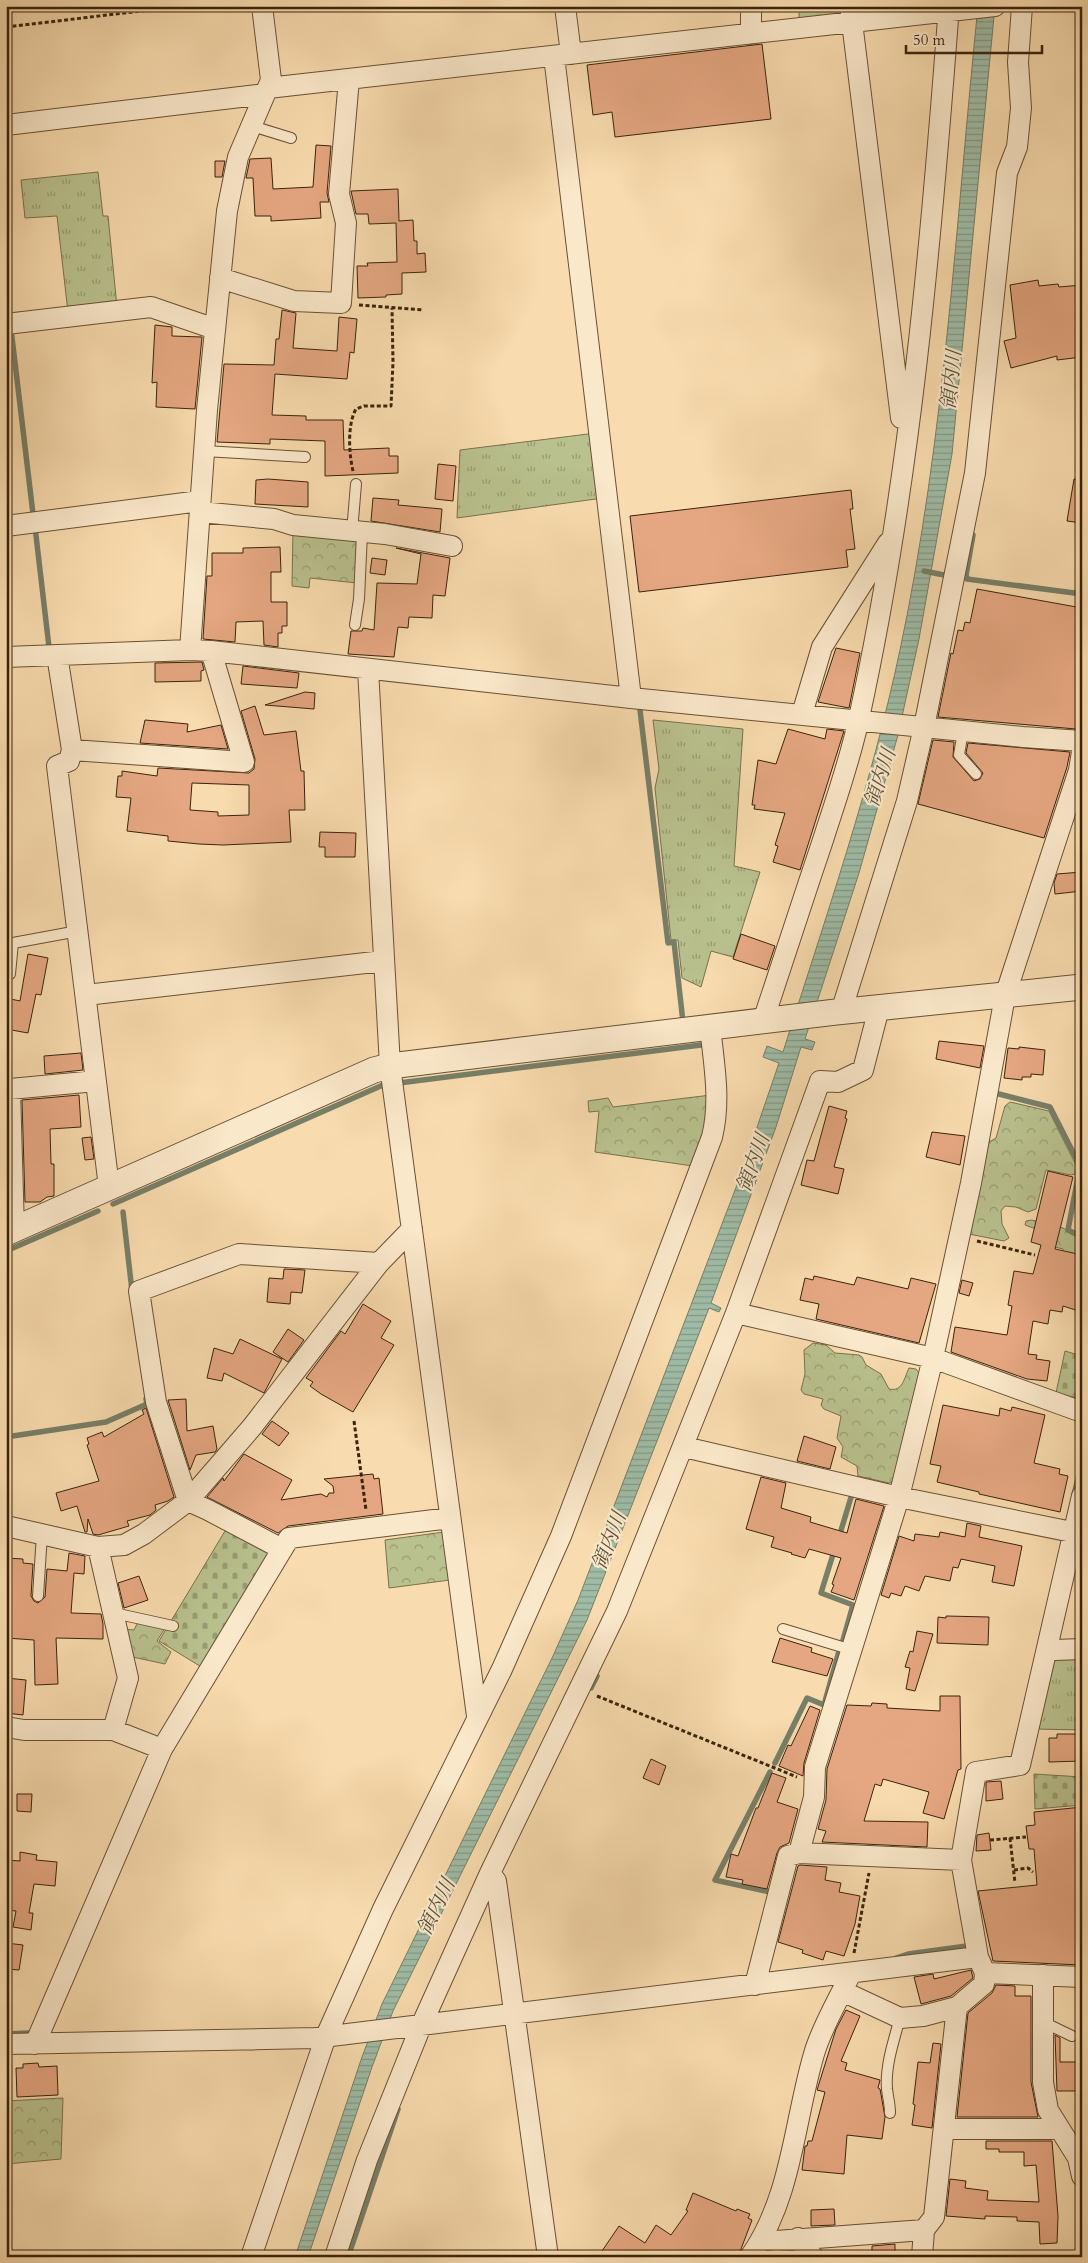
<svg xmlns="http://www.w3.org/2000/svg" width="1088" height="2263" font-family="Cardo,'Noto Serif JP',serif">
	<defs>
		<pattern id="grass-tufts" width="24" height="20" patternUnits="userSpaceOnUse" patternTransform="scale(1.25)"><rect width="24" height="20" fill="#b9c18e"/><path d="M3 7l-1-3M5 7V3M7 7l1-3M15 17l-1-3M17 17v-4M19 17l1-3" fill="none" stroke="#989c72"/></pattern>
		<pattern id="forest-crowns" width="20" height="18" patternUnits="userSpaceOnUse" patternTransform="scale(1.25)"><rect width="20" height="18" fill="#b9c18e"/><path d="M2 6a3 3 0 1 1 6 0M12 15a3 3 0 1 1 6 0" fill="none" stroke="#989c72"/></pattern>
		<pattern id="cemetery-stones" width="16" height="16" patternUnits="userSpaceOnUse" patternTransform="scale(1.25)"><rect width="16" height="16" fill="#b9c18e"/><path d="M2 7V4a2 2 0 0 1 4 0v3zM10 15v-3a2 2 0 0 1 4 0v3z" fill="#989c72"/></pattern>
		<pattern id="water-rules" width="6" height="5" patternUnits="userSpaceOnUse" patternTransform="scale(1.25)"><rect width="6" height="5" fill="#9fbca6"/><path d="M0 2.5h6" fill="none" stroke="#839886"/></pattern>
	</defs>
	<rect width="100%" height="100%" fill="#f8dbae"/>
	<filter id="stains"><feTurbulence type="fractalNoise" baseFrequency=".004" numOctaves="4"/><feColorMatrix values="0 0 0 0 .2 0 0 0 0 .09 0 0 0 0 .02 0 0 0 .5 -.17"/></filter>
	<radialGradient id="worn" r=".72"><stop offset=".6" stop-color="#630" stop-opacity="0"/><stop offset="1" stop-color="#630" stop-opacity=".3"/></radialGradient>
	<!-- grass -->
	<path fill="url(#grass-tufts)" stroke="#7a724d" d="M98,172L103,216H108L117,307L68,312L57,216L25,218L21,180Z
		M596,433L603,498L457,518L460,450Z
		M653,720L743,729L734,866L760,872L733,957L711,951L701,987L682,978L678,940H671L655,788L659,769Z
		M1082,1653V1730L1035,1729L1050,1655Z"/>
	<!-- forest -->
	<path fill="url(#forest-crowns)" stroke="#7a724d" d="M799,6H843C837,20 812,18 799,19Z
		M293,529L359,539L357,583L310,578L309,588L292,586Z
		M711,1095L710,1112L693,1166L595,1152L599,1111L589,1112L588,1101L608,1098L613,1107Z
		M1010,1102L1049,1111L1077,1167L1075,1174L1071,1175L1046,1170L1036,1209L1028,1212L1016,1207L1005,1206L1001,1211L1002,1224L1009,1238L1004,1241L969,1234L989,1142L996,1138L1005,1106Z
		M1032,1220L1063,1228L1082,1239V1259L1062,1256L1063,1249L1038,1243L1036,1229L1025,1225L1026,1221Z
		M813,1343L826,1345L835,1353L859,1355L862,1357L866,1365L881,1374L889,1389C903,1392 904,1378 909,1368L916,1369L919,1373L893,1481L889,1483L858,1476L857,1466L841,1457L843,1447L837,1438L841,1416L824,1409L821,1405L823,1399L804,1394L801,1390L805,1374L804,1350Z
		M444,1532L450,1580L389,1588L385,1540Z
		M138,1622L165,1628L157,1641L171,1652L165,1664L128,1656L122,1629L134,1630Z
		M63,2098L61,2159L6,2164V2101Z"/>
	<!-- cemetery -->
	<path fill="url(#cemetery-stones)" stroke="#7a724d" d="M1065,1351L1082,1356V1399L1056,1393Z
		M228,1526L272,1548L203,1668L159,1641Z
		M1034,1774L1082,1777V1805L1035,1809Z"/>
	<!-- water -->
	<path fill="url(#water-rules)" stroke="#777f68" d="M978,6H995L952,454L919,639L898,735L859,873L805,1039L815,1042L812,1050L801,1047L776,1127L711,1303L721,1308L719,1312L709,1308L587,1620L393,2011L372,2067L308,2257H295L362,2057L382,2004L553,1656L578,1600L740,1177L779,1063L763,1057L767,1046L783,1052C825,919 871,787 900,650C945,438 956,221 978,6Z"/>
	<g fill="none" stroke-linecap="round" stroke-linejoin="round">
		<!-- stream -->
		<path stroke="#777f68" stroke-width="5.5" d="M6,288L10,316
			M11,329L33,514
			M38,527H35L49,647
			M973,535L966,575L967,579L1082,594
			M924,571L944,575
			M640,710L668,943L674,942L683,1022
			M399,1083L701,1045
			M999,1094L1050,1107L1080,1166L1068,1230L1082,1237
			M113,1204L383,1085
			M123,1212L132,1291
			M6,1251L98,1211
			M6,1437L106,1422L147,1404L146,1399
			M1074,1495L1082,1462
			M839,1537L852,1494
			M835,1548L821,1593L853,1605L843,1640
			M591,1688L597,1676
			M775,1763L807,1698L824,1705L839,1651
			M770,1772L715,1880L770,1892
			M896,1958L908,1954L967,1946
			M6,2034L29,2033
			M348,2257L398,2109"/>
	</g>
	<!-- building -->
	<path fill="#e5a781" stroke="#3b230c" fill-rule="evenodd" d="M762,44L771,119L615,137L612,112L593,115L587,65Z
		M316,145L331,146L327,193L329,202H320L321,218L271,221V216H255L253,178H246L250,159L271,158L273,189L313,187Z
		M215,161H225L222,177H215Z
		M398,189L399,221L413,220L414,241H417V254L425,253L426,272L402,273V294L386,295V297L358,298L357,266H368L367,263L397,262L396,223L369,224L368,214H356L351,191Z
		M1038,280L1039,286L1058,284L1059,287L1082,285V357L1057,360V356L1011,368L1004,341L1016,338L1010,285Z
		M282,310L296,313L293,348L337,351L339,317L357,319L354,353L350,352L347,379L275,374L272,415L306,416V420H343L344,450L389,448V456H398V473L325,476V441L270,439V444L217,442L224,364L274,365L276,339H279Z
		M155,325L172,327V336L202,337L195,409L156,407L157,382L152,383Z
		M438,464L456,466L453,501L435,499Z
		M268,479L308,482V507L255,504L256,480Z
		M1074,479L1082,480V523L1067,521Z
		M851,490L853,509H850L855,549L846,550L848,567L639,592L630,516Z
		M373,498L399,500L398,505L442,509L440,532L371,521Z
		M280,547L281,572H271V602H287V626H282V633H278V647L264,645L263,621L236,622L235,642L203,639L207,576H212V553H243V548Z
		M396,548L450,558L445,596L433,595L432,618L409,617L408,628L398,627L394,657L348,654L351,631H362L363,628L374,630L377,583L417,584L421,554Z
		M372,558L387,560L385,575L370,573Z
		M977,589L1082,608V701L1076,729L938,717L951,653L953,654L958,630L963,631L965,622L970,623Z
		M836,648L860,653L849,708L818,702Z
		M202,662L204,670L201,671V681L155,682V663Z
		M243,666L299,673L297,688L241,684Z
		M305,692L315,693L314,709L265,705Z
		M255,706L264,735L296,731L301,771H304L305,810H289L291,842L223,845L199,844L168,841V836L127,831L131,798L116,797L118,776H122V771L157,776L158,768L249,773L254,769L255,759L241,711ZM192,783L249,785V815L218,816V812L190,810Z
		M145,720L188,724L187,732L221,725L228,749L140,743Z
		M788,729L825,739L827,729L844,731L800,870L773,862L778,846L775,845L785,813L754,809L755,805H752L758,760L776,764Z
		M933,740L954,742L953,757L974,781L980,779L983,773L966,753L968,743L1070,752L1067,767L1044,838L918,804Z
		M320,832L356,833L355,857H325V847H319Z
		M1082,872V891L1055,894L1054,883L1057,874Z
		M741,934L775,946L767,970L733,959Z
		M28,954L48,958L41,995L36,994L28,1033L6,1029V998L20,1001Z
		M939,1041L984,1046L980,1068L936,1059Z
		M1019,1047L1045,1050L1043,1075L1031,1074V1077H1022V1080L1004,1078L1008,1048L1019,1049Z
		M81,1053L83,1070L45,1074L44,1056Z
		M79,1095L81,1127L50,1129L51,1164H54V1196L47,1197L40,1202H25L22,1100Z
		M829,1106L847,1111L845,1118L847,1119L834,1167L844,1169L838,1194L801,1185L807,1160L814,1161Z
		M932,1132L965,1136L960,1165L926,1157Z
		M91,1137L94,1159L85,1160L82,1138Z
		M1048,1171L1073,1177L1055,1249L1082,1255V1312L1063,1306L1062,1312L1050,1310L1048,1324L1033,1321L1028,1354L1037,1355L1036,1359L1050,1361L1047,1381L1027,1379L951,1352L955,1327L1007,1335L1012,1306L1008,1305L1014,1271L1033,1274L1041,1245L1031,1242Z
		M284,1269L305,1270L302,1293L291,1292L290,1304L267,1302L269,1278L283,1279Z
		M814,1276L854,1285L857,1277L908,1289L911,1278L936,1284L919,1343L816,1319L819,1304L800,1300L805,1278L813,1280Z
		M962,1280L973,1283L969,1296L959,1293Z
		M363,1304L391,1321L381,1338L394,1345L353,1412L321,1394L310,1386L313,1382L306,1378L341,1331L345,1334Z
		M288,1329L304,1340L288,1362L273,1352Z
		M240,1339L282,1359L264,1393L224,1373L222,1381L207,1378L214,1348L233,1354Z
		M186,1399L187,1431L213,1426L217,1449L215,1452L196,1455L190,1470L168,1400Z
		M943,1405L999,1416L1000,1408L1011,1411L1012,1407L1045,1415L1034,1463L1060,1469L1059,1474L1068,1476L1060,1512L979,1494V1492L937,1482L941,1466L930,1464Z
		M146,1408L174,1497L168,1501L155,1505L156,1510L150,1515L127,1521L129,1526L98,1535L93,1534L88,1519L87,1532H85L77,1506L61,1511L56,1493L99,1481L87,1445L89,1444L87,1438L102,1432L104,1437L144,1414L142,1410Z
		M272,1421L289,1433L279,1446L262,1434Z
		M804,1436L836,1447L830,1469L797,1461Z
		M244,1454L292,1480L281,1500L321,1494L327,1497L329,1493H334L333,1486L324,1479L373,1474L374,1479L379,1478L383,1514L288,1526L278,1533L207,1497L223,1478L224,1481Z
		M761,1477L786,1483L781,1508L811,1517L810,1522L847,1533L856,1499L884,1506L854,1600L831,1592L834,1585L832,1584L841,1558L809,1549L805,1558L791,1554L792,1553L771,1547L774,1537L746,1529Z
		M967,1523L981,1526L979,1537L1022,1546L1014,1586L992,1582L995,1566L961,1559L958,1568L953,1567L950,1581L925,1576L919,1591L905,1586L901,1596L891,1593L889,1598L881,1595L899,1536L914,1541L915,1534L939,1537L940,1532L965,1537Z
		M69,1553L85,1556L84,1574L74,1573L71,1613L101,1614L103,1624V1639L56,1638L58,1684L35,1685L34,1640L6,1638V1558L23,1559V1563L33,1564L31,1596L34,1601L38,1603L45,1597L47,1569L67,1571Z
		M139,1576L148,1600L124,1608L118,1583Z
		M946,1616L989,1617L988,1645L937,1643L938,1617L946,1618Z
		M917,1631L933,1634L915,1691L906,1689L910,1668L905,1667L910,1651L913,1652Z
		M780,1638L812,1648L811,1652L833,1659L827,1676L772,1662Z
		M6,1678L26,1680L23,1715L6,1713Z
		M940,1696H960L961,1769L958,1770L944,1819L923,1813L929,1792L883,1779L881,1786L875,1784L864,1821L928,1822L927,1847L822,1842L826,1831L818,1829L826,1800L827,1769L847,1705L871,1706L872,1703L887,1704V1708L940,1711Z
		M810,1706L820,1710L804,1763L803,1776L779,1766L788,1745L791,1746Z
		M1057,1734H1082V1761L1049,1762V1738H1057Z
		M651,1759L666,1766L659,1785L643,1778Z
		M772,1773L786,1778L777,1802L798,1809L789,1843L780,1847L777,1853L767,1889L742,1884L743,1880L726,1877L731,1854L738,1856L756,1808H758Z
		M1001,1781L1003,1799L986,1801V1782Z
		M17,1794H32L31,1812L17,1811Z
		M1082,1807L1081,1965L993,1961L978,1891L1037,1885L1034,1849H1029L1026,1826L1035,1825L1034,1812Z
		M989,1833L991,1850L976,1851L977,1835Z
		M20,1852L37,1855L36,1860L57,1862L55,1886L34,1884L29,1913H33L31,1930L13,1927L16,1911L6,1910V1860L20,1861Z
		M800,1865L827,1867L825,1880L841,1883L839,1892L860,1896L855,1924L844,1956L826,1951L823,1960L802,1953L803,1950L778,1942L798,1866Z
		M6,1943L23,1945L19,1970L6,1969Z
		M971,1970L973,1978L951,1996L921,2004L914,1977L933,1974L934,1979Z
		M996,1985L1015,1986V1996H1031V2082L1038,2117H957L968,2013L992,1993Z
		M846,2010L860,2016L841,2061L847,2063L845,2070L880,2080L878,2088L880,2089L885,2117L882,2139L847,2135L844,2174L802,2170L805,2146H807L808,2141H812L825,2092L817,2090L836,2029Z
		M1055,2035L1060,2038V2062H1082V2091H1057Z
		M933,2043L941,2044L932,2128L912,2125L915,2105L913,2104L918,2062L930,2063Z
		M38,2063L39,2067L57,2066L58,2095L17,2097L16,2068H23V2064Z
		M986,2141H1052L1058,2216L1057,2243L1040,2244L1039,2222L1017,2221V2217L985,2216V2219L946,2216L950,2179L966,2181L965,2188L988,2191L987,2200L1039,2202L1036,2165L1024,2166V2152H999V2149H986Z
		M693,2193L736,2211L737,2209L750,2214L748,2218L752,2220L738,2257H610L602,2251L619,2226L645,2243L656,2225L671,2235L688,2211L686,2210Z
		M834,2209L835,2225L811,2226V2210Z
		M895,2244V2252H872V2246Z"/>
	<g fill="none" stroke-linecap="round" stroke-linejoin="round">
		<defs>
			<path id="service" d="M252,126L291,138
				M204,451L305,457
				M352,532L356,484
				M355,625L359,599L362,533
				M963,731L959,755L976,774
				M10,974L13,943L78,931
				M38,1596L42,1534
				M114,1613L173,1626
				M783,1629L852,1650
				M1043,2022L1072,2036
				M890,2113C890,2104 888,2098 887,2089C885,2066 894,2040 900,2018"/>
			<path id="minor" d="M565,6L571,54
				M850,6L901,418
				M751,34V6
				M554,56L631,698
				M268,88L995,6
				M6,125L265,94
				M220,278L294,301L341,303L346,223L339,194L349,79
				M6,324L151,307L215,329
				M200,512L274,519L293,525L385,534L452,546
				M6,526L200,501
				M190,650L207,410L227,211L238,157L271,80L262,6
				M57,655L72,750L69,761L57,766L109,1187
				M6,657L190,650L211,651L631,698L1023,737L1082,741
				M368,669L390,1066L477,1716
				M802,714L822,647L888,543
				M72,750L244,762L211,651
				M86,995L383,961
				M841,1012L907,801L924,727L975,473L1007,173L1017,147L1021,108L1018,62L1022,6
				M763,1021C783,961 802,902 822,843C835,802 850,761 859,718C910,484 931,245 949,6
				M14,1230L10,1089L96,1081
				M736,1313L933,1358L1082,1412
				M684,1447L899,1497L1082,1534
				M6,1526L98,1547L124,1545L144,1534L188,1501L252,1427L379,1263L412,1229
				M98,1547L128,1678L113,1730
				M282,1549L208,1510L188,1501L156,1402L139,1291L239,1254L379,1263
				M1047,1648L1055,1650L1082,1649
				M6,1727L24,1730H113L162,1749
				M799,1853L961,1860
				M490,1873L496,1881L548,2257
				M978,1957L961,1860L976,1772L1020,1765L1082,1496
				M1043,1975V2082L1048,2110L1078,2158L1082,2176
				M755,1985L788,1856L799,1853L814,1797L815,1767L899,1497L933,1358L971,1183L1005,996L1079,770L1082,752
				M842,1991L900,2018L923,2016L957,2007L984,1984L985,1973
				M6,2044L315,2038L978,1957L985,1973L1082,1977
				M35,2044L162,1749L289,1538L450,1518
				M944,2129H1059
				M798,2238L813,2257
				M762,2239L776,2241L924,2230
				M251,2257L326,2036L383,1909L502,1669L561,1536L712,1137C721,1101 714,1064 710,1027
				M335,2257L367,2160L421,2026L490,1873L617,1611L736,1313L820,1081L838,1082L863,1070L879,1008
				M750,2257C792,2197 794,2122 814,2054C822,2026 839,1999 851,1973
				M922,2257L924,2230L934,2217L957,2007"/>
			<path id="tertiary" d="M6,1233L374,1070L390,1066L836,1012L1082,987"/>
		</defs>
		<!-- service casing -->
		<use href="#service" stroke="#6a5134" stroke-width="12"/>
		<!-- minor casing -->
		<use href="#minor" stroke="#6a5134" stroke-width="22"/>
		<!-- tertiary casing -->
		<use href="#tertiary" stroke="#6a5134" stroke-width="27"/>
		<!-- path -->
		<path stroke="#3b230c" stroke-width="3" stroke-dasharray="4 2.5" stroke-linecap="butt" d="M6,27L184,6
			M359,305L423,310
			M353,471C349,454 347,425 356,409L364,406H391L393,362L392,308
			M6,1060L8,1072
			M977,1241L1035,1255
			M354,1421L366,1510
			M597,1696L797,1777
			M1010,1838L1015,1883
			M990,1840L1026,1837
			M1014,1870L1028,1868L1033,1872
			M854,1953L869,1873"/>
		<!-- service -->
		<use href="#service" stroke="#fae8ca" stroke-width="10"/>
		<!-- minor -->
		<use href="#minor" stroke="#fae8ca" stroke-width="20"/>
		<!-- tertiary -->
		<use href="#tertiary" stroke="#fae8ca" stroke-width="25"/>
	</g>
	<g text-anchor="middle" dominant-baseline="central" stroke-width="4.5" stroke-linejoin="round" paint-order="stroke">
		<!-- water labels -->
		<g font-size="20" font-style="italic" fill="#59513a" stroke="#fae8ca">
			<text transform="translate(951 380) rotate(-84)">領内川</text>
			<text transform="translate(880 778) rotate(-72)">領内川</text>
			<text transform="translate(753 1163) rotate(-70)">領内川</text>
			<text transform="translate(609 1541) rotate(-69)">領内川</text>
			<text transform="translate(436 1907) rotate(-64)">領内川</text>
		</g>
	</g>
	<!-- margin -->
	<rect width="1088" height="2263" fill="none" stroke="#f8dbae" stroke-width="25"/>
	<rect x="8" y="8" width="1073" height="2248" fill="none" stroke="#3b230c" stroke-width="2.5"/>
	<rect x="12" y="12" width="1063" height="2238" fill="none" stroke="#3b230c"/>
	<!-- scale -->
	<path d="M906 45v8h136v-8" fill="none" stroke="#3b230c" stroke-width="2.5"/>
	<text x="913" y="45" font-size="15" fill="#3b230c" stroke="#fae8ca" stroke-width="4" paint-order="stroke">50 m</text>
	<rect width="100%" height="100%" filter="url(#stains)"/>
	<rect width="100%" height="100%" fill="url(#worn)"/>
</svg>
